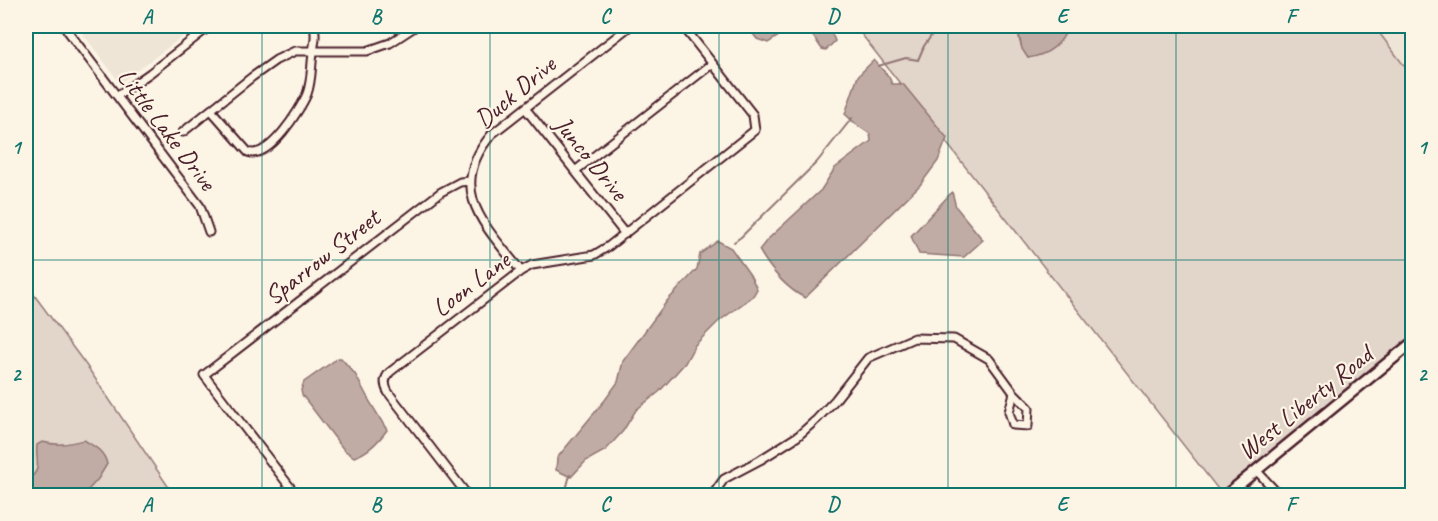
<svg xmlns="http://www.w3.org/2000/svg" width="1438" height="521" font-family="Caveat,sans-serif">
	<rect width="100%" height="100%" fill="#fcf5e5"/>
	<filter id="ink" filterUnits="userSpaceOnUse"><feTurbulence type="fractalNoise" baseFrequency=".0167" numOctaves="2"/><feDisplacementMap in="SourceGraphic" scale="12" xChannelSelector="R" yChannelSelector="G"/><feConvolveMatrix kernelMatrix="1 2 1 2 8 2 1 2 1" color-interpolation-filters="sRGB"/></filter>
	<g filter="url(#ink)">
		<!-- built -->
		<path fill="#eee5d7" d="M77,26H197L120,83Z
			M1374,26H1412V76L1402,63Z"/>
		<!-- green -->
		<path fill="#e2d5ca" stroke="#967a7a" stroke-width="1.5" d="M855,26H1021C1015,36 1022,49 1028,58L1065,34L1068,26H1374L1412,76V339L1221,493Z
			M26,284L86,365L174,495H26Z"/>
		<!-- water -->
		<path fill="#c0aca5" stroke="#917474" stroke-width="1.5" d="M747,26H797H794L768,43L757,39Z
			M800,26H825L833,36L835,41L826,50L822,49C816,41 810,29 800,26Z
			M1021,26H1068C1062,45 1047,55 1028,58L1022,49L1018,30Z
			M874,60L889,77L892,84H903L947,138L938,161L920,185L805,298C786,288 770,269 759,250L767,240L821,190L835,168L871,141L870,134L857,125L845,114L858,76Z
			M952,192L956,207L983,240L964,257L919,254L911,236Z
			M718,241L731,248L750,275L757,289L753,296L718,322L695,345L685,363L659,392L636,410L623,431L606,450L586,461L571,477L556,470L557,458L605,400L618,382L623,361L667,301L697,269L700,254Z
			M338,358H341L355,374L370,402L387,430C379,441 367,453 354,457L344,450L302,395L301,390L304,382Z
			M84,440C95,447 104,451 107,464L98,479L88,490L82,492H69L60,495H26V482C44,467 35,465 37,445L42,442C60,446 66,444 84,440Z"/>
		<g fill="none" stroke-linecap="round" stroke-linejoin="round">
			<!-- stream -->
			<path stroke="#917474" stroke-width="2" d="M878,66L906,58L918,60L924,46L938,26
				M734,242L741,237L817,162L852,118
				M562,496L567,486L570,475"/>
			<defs>
				<path id="minor" d="M64,26L200,206L209,232
					M117,96L150,73L210,26
					M525,108L625,234
					M211,110L248,152C269,160 300,110 307,94C312,80 311,67 313,53C314,41 317,38 314,26
					M183,132L252,77L276,60L295,51H367L390,43L416,26
					M575,171L712,64
					M521,271C485,226 445,189 492,134L630,26
					M1256,470L1280,496
					M297,496L204,375L441,192L460,182L470,181
					M468,496L388,392C384,385 384,378 390,372L521,271L532,265L594,255L609,246L755,130L753,115L683,26
					M712,496L724,479L760,460L798,436L817,419L835,400L868,358L914,338L954,339L989,359L1014,393L1029,408L1028,426L1013,425L1009,412L1014,393"/>
				<path id="secondary" d="M1225,496L1412,343"/>
			</defs>
			<!-- minor casing -->
			<use href="#minor" stroke="#4a1f2b" stroke-width="11"/>
			<!-- secondary casing -->
			<use href="#secondary" stroke="#4a1f2b" stroke-width="14"/>
			<!-- minor -->
			<use href="#minor" stroke="#fcf5e5" stroke-width="7"/>
			<!-- secondary -->
			<use href="#secondary" stroke="#fcf5e5" stroke-width="9"/>
		</g>
	</g>
	<!-- grid -->
	<path fill="none" stroke="#0f766e" stroke-width="1.5" stroke-opacity="0.55" d="M262,26V496M490,26V496M719,26V496M948,26V496M1176,26V496M26,260H1412"/>
	<g text-anchor="middle" dominant-baseline="central" stroke-width="4.5" stroke-linejoin="round" paint-order="stroke">
		<!-- street labels -->
		<g font-size="26" fill="#4a1f2b" stroke="#fcf5e5">
			<text transform="translate(515 92) rotate(-40)">Duck Drive</text>
			<text transform="translate(167 129) rotate(53)">Little Lake Drive</text>
			<text transform="translate(591 158) rotate(51)">Junco Drive</text>
			<text transform="translate(322 257) rotate(-38)">Sparrow Street</text>
			<text transform="translate(471 284) rotate(-37)">Loon Lane</text>
			<text transform="translate(1305 403) rotate(-39)">West Liberty Road</text>
		</g>
	</g>
	<!-- margin -->
	<rect width="1438" height="521" fill="none" stroke="#fcf5e5" stroke-width="66"/>
	<rect x="33" y="33" width="1372" height="455" fill="none" stroke="#0f766e" stroke-width="2"/>
	<g font-size="20" text-anchor="middle" font-weight="bold" fill="#0f766e">
		<text x="147" y="23">A</text>
		<text x="376" y="23">B</text>
		<text x="605" y="23">C</text>
		<text x="833" y="23">D</text>
		<text x="1062" y="23">E</text>
		<text x="1291" y="23">F</text>
		<text x="16" y="154">1</text>
		<text x="1422" y="154">1</text>
		<text x="16" y="381">2</text>
		<text x="1422" y="381">2</text>
		<text x="147" y="511">A</text>
		<text x="376" y="511">B</text>
		<text x="605" y="511">C</text>
		<text x="833" y="511">D</text>
		<text x="1062" y="511">E</text>
		<text x="1291" y="511">F</text>
	</g>
</svg>
